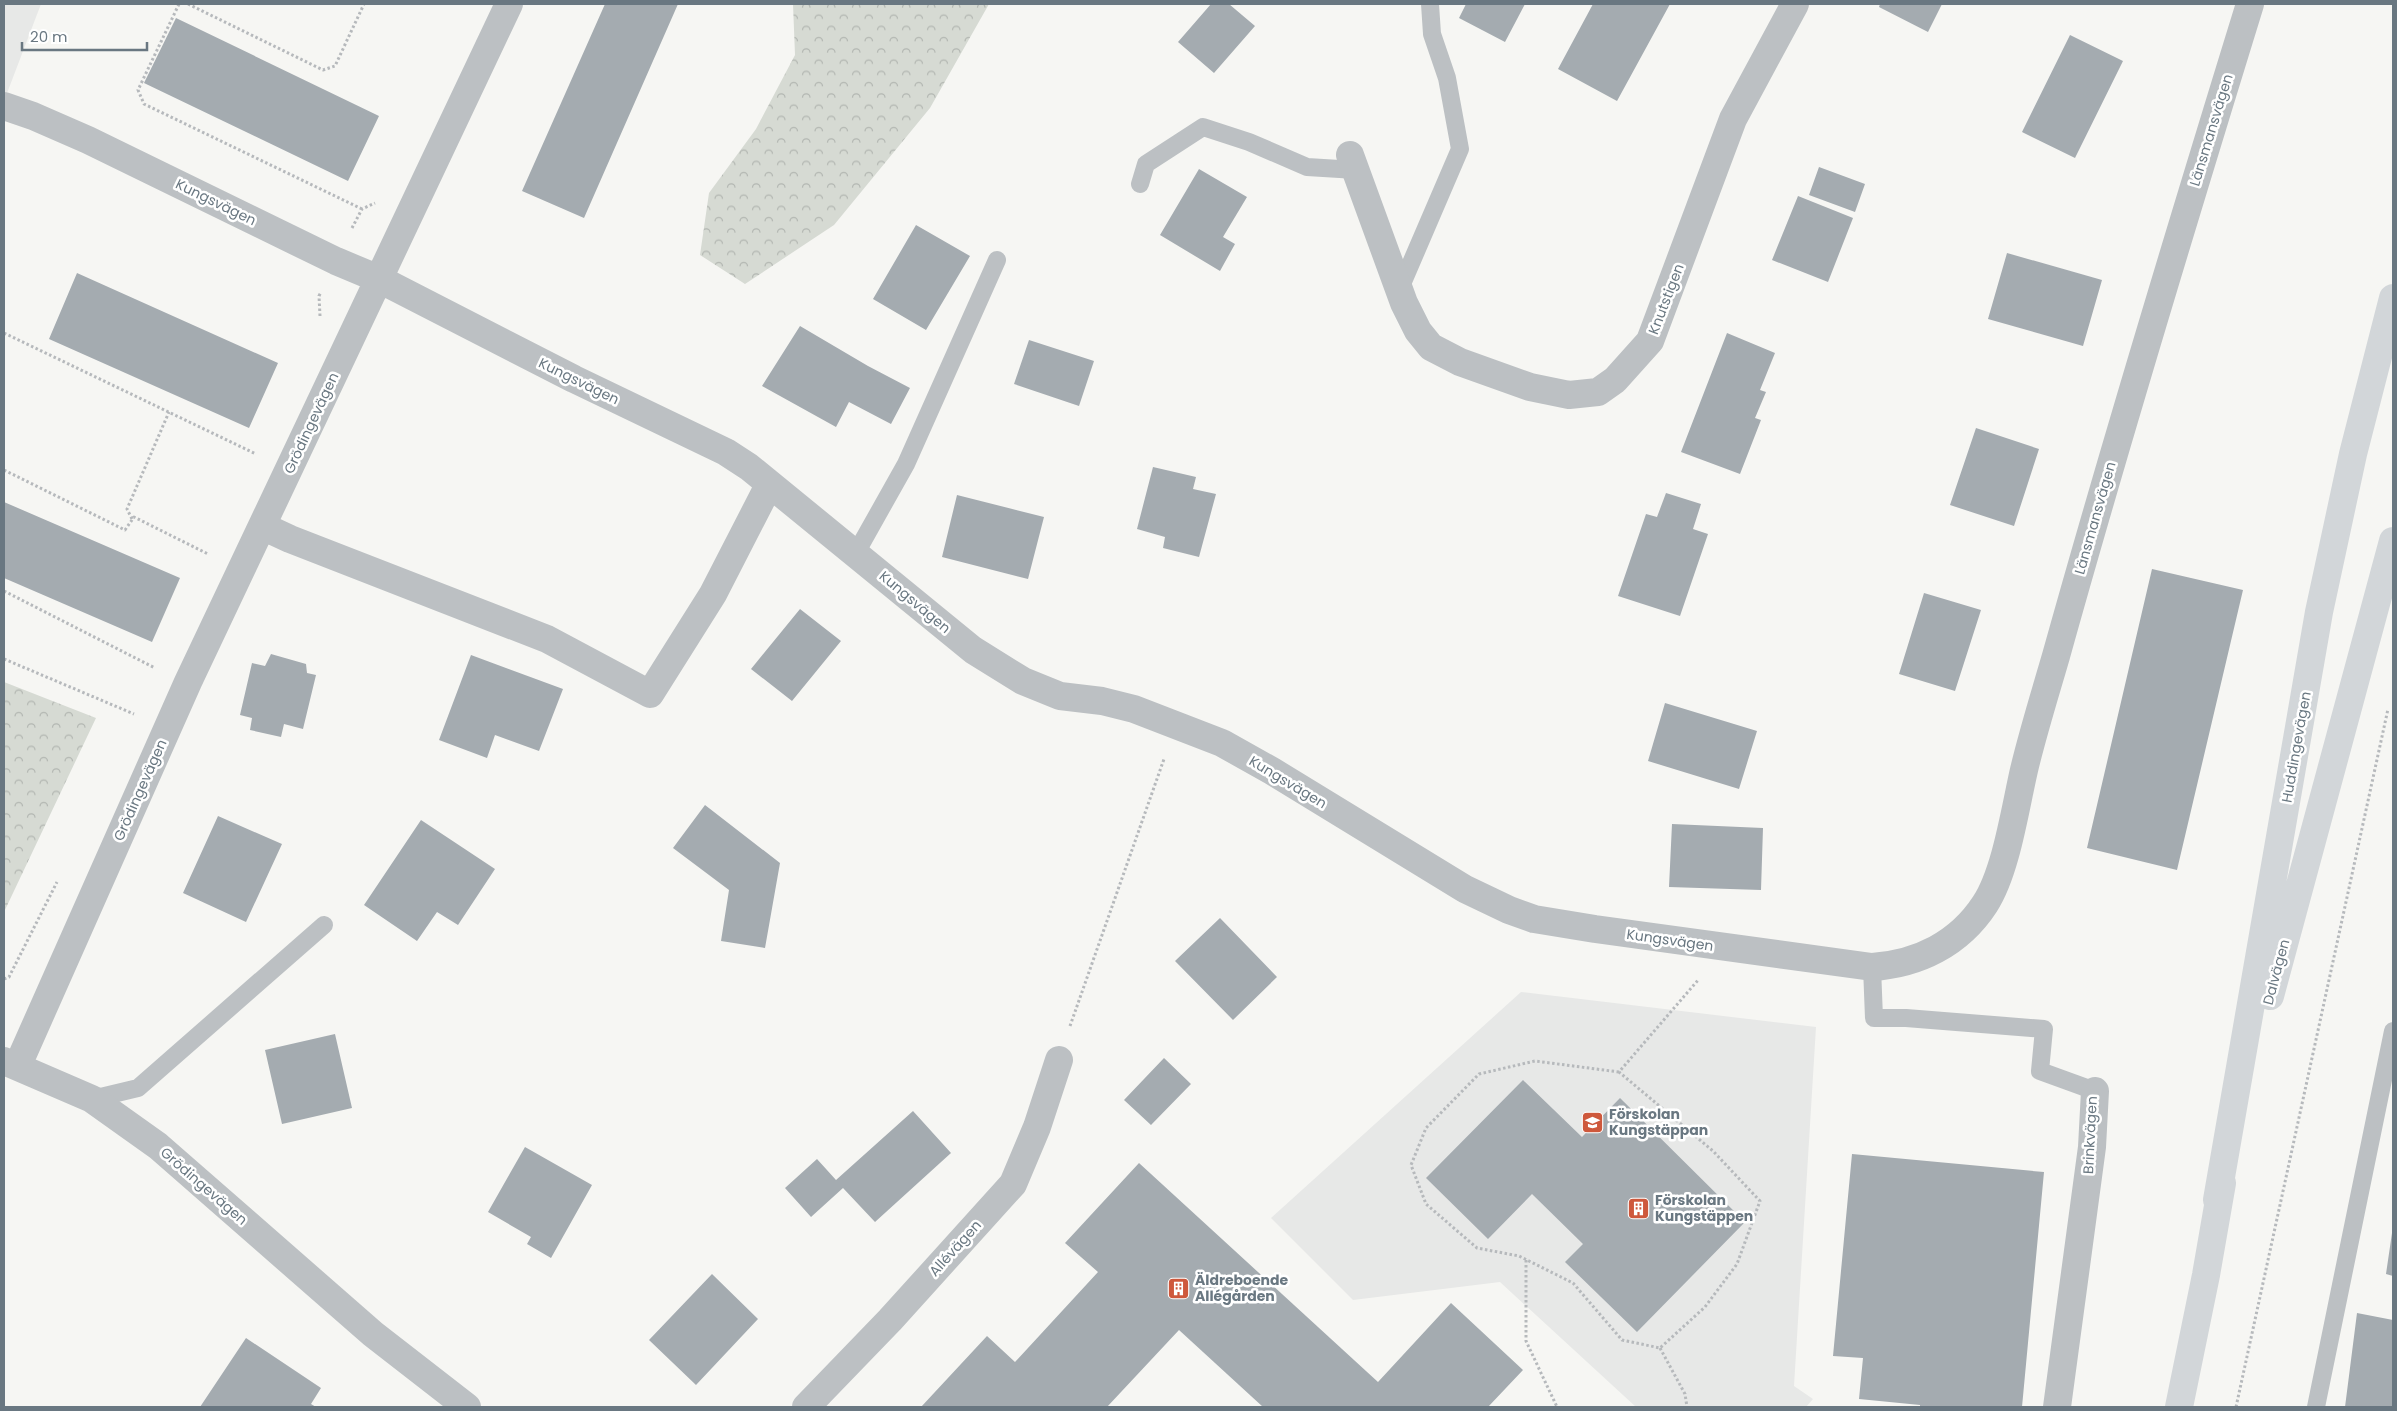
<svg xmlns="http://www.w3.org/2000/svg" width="2397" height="1411" font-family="Poppins,sans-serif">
	<defs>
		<pattern id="forest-crowns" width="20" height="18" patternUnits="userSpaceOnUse" patternTransform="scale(1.25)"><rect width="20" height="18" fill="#d6dad3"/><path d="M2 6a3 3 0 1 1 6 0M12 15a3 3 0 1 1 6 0" fill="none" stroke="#b2b6b1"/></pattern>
	</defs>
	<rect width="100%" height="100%" fill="#f6f6f3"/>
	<!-- built -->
	<path fill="#e7e8e7" d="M4,4H41L4,101Z
		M1521,992L1816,1027L1794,1386L1813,1399L1806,1407H1636L1500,1282L1353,1300L1271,1218Z"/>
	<!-- forest -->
	<path fill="url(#forest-crowns)" d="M793,4H989L930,108L834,225L745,284L700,255L709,193L756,129L795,55Z
		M4,682L96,718L4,912Z"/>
	<!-- building -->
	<path fill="#a4abb0" d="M605,4H678L584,218L522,191Z
		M1211,4H1229L1255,26L1214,73L1178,42Z
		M1466,4H1525L1505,42L1459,18Z
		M1593,4H1670L1617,101L1558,69Z
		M1880,4H1942L1928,32L1879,7Z
		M176,18L379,116L348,181L144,83Z
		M2070,35L2123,61L2075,158L2022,132Z
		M1819,167L1865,184L1855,212L1809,195Z
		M1199,169L1247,197L1223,237L1235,244L1220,271L1160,235Z
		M1798,196L1853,218L1828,282L1772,260Z
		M916,225L970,256L926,330L873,299Z
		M2007,253L2102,280L2083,346L1988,319Z
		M77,273L278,363L249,428L49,339Z
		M800,326L868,366L910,388L891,424L849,402L836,427L762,386Z
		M1727,333L1775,353L1760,390L1766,392L1755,418L1761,420L1740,474L1681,452Z
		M1029,340L1094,361L1079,406L1014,384Z
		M1976,428L2039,449L2014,526L1950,505Z
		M1153,467L1196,477L1193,489L1216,494L1199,557L1163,548L1165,537L1137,529Z
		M1666,493L1701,504L1693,529L1708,534L1680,616L1618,596L1646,514L1657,517Z
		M957,495L1044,517L1028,579L942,557Z
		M4,502L180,578L152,642L4,578Z
		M2152,569L2243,590L2177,870L2087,848Z
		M1924,593L1981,610L1955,691L1899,674Z
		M800,609L841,641L792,701L751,669Z
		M271,654L306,664L307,673L316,675L303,729L284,724L281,737L250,730L252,718L240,715L252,663L265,666Z
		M471,655L563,689L539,751L495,735L487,758L439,740Z
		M1665,703L1757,731L1739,789L1648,761Z
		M705,805L780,863L765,948L721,941L729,890L673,848Z
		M218,816L282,844L246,922L183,893Z
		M421,820L495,869L458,925L437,912L417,941L364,905Z
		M1672,824L1763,828L1761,890L1669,887Z
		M1220,918L1277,977L1233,1020L1175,961Z
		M335,1034L352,1108L282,1124L265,1050Z
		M1164,1058L1191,1084L1151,1125L1124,1100Z
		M1523,1080L1582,1137L1620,1098L1745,1222L1637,1332L1565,1262L1583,1244L1532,1194L1488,1239L1426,1178Z
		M913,1111L951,1153L875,1222L843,1188L811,1217L785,1188L817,1159L836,1180Z
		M525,1147L592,1185L551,1258L527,1244L531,1237L488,1212Z
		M1852,1154L2044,1172L2022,1407H1920V1405L1859,1399L1863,1358L1833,1356Z
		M1139,1163L1378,1382L1451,1303L1523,1370L1488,1407H1263L1179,1330L1107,1407H921L987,1336L1015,1362L1098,1272L1065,1243Z
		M2392,1233H2393V1276L2386,1274Z
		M712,1274L758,1319L696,1385L649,1340Z
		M2357,1313L2393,1320V1407H2345Z
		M246,1338L321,1388L311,1404L316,1407H200Z"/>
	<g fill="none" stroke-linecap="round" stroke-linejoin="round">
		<!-- path -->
		<path stroke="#b6b9bc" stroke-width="3" stroke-dasharray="2.5 2.5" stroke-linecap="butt" d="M179,4L138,90L144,104L362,209
			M188,4L323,70L335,66L364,4
			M352,228L362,209L375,203
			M320,316L319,296L321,292
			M4,333L256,454
			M4,470L125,530L134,517L208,554
			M132,519L127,509L169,412
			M4,591L155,668
			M4,659L134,714
			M4,979L9,977L57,882
			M1070,1026L1164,759
			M1619,1072L1535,1061L1479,1074L1426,1128L1411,1165L1426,1204L1477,1248L1519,1256L1573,1283L1622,1340L1660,1348L1705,1307L1737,1264L1760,1201L1713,1151L1619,1072L1699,979
			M1526,1260V1341L1557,1407
			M1660,1348L1685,1394L1687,1407
			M2236,1407L2388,709"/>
		<!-- service -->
		<path stroke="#bcc0c3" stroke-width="18" d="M1140,184L1146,164L1203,127L1249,142L1307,167L1356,170
			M1399,291L1460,149L1447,78L1432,34L1430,4
			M856,553L906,464L997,260
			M1872,967L1874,1018H1906L2044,1029L2040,1071L2095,1091
			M92,1099L138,1088L324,925
			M2316,1407L2393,1031"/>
		<!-- minor -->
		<path stroke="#bcc0c3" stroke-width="28" d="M4,106L33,116L88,140L336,261L379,279L574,379L726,452L749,467L973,650L1023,681L1060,696L1102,701L1134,709L1222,743L1272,771L1465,889L1509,910L1534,919L1595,929L1872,967C1918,964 1959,944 1985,904C2006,872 2015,809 2024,770C2033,732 2045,694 2056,656C2117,437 2183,221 2250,4
			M1350,155L1404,303L1418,331L1431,347L1460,362L1530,387L1569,395L1598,392L1615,380L1650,341L1733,119L1795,4
			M262,526L290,539L547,639L650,694L713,594L769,485
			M4,1061L92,1099L158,1146L373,1334L467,1407
			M18,1065L188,682L509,4
			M806,1407L890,1320L1013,1184L1037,1127L1059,1060
			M2057,1407L2092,1147L2095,1091"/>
		<!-- primary -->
		<path stroke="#d2d6d9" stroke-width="28" d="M2270,996L2393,541
			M2217,1200L2319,612L2353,454L2393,298
			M2179,1407L2206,1275L2222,1183"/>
	</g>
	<!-- icons -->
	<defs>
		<symbol id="school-square" viewBox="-11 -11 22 22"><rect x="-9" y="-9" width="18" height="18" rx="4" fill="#ce583c" stroke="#fff"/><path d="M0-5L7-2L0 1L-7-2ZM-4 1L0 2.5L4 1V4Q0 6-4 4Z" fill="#fff"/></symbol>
		<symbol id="building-square" viewBox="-11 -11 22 22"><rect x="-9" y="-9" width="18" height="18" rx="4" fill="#ce583c" stroke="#fff"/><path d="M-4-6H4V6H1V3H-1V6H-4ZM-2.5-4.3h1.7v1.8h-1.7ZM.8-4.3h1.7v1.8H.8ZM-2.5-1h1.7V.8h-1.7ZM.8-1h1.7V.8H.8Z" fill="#fff"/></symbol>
	</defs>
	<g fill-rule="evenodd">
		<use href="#school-square" x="1580" y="1110" width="25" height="25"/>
		<use href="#building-square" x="1626" y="1196" width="25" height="25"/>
		<use href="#building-square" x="1166" y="1276" width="25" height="25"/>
	</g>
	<g text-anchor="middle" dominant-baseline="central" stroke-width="5" stroke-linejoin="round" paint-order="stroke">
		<!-- street labels -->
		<g font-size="14" fill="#697781" stroke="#fff">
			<text transform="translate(2211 130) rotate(-73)">Länsmansvägen</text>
			<text transform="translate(216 202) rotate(26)">Kungsvägen</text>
			<text transform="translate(1666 299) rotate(-69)">Knutstigen</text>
			<text transform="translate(579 381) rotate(26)">Kungsvägen</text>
			<text transform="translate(311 423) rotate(-65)">Grödingevägen</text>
			<text transform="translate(2095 518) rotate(-74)">Länsmansvägen</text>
			<text transform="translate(915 602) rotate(40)">Kungsvägen</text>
			<text transform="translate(2296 747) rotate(-80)">Huddingevägen</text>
			<text transform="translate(1288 782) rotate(31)">Kungsvägen</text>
			<text transform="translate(140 790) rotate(-66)">Grödingevägen</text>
			<text transform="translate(1670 940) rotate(8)">Kungsvägen</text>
			<text transform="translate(2276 972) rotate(-75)">Dalvägen</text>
			<text transform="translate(2090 1135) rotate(-87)">Brinkvägen</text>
			<text transform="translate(204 1186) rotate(41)">Grödingevägen</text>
			<text transform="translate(955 1248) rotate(-48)">Allévägen</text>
		</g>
		<!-- poi labels -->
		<g font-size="14" font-weight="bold" fill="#697781" stroke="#fff" text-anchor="start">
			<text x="1609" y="1114">Förskolan<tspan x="1609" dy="16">Kungstäppan</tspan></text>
			<text x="1655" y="1200">Förskolan<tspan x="1655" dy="16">Kungstäppen</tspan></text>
			<text x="1195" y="1280">Äldreboende<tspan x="1195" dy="16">Allégården</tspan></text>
		</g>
	</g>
	<!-- border -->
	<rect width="2397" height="1411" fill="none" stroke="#697781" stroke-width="10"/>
	<!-- scale -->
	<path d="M22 42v8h125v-8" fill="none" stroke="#697781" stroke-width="2.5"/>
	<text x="30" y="42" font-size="15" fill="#697781" stroke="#ffffff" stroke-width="4" paint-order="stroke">20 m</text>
</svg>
